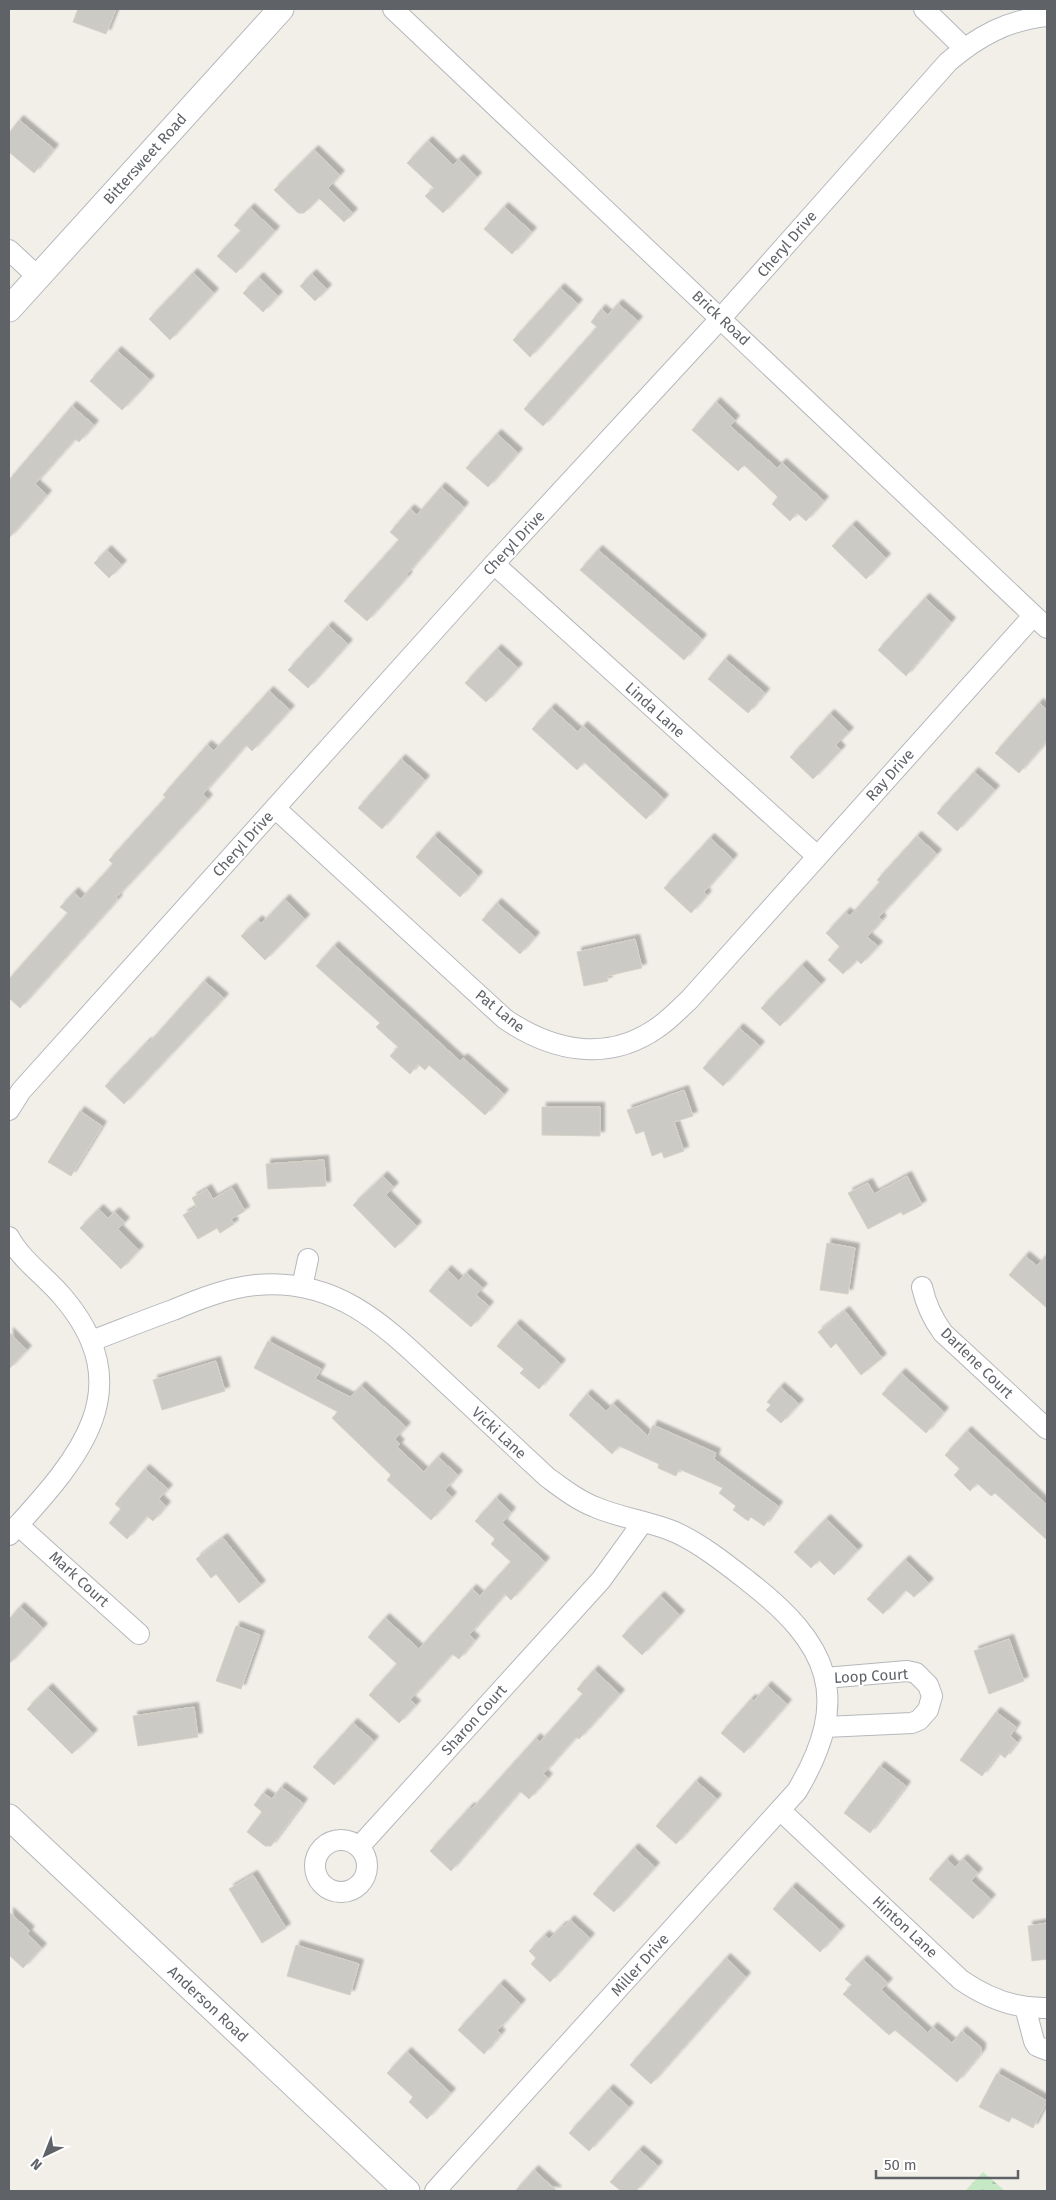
<svg xmlns="http://www.w3.org/2000/svg" width="1056" height="2200" font-family="'Fira Sans',sans-serif">
	<defs>
		<pattern id="forest-firs" width="22" height="20" patternUnits="userSpaceOnUse" patternTransform="scale(1.25)"><rect width="22" height="20" fill="#c5e8c5"/><path d="M5 1l3.5 6h-7zM16 11l3.5 6h-7z" fill="#a3c0a4"/></pattern>
		<filter id="shadow"><feDropShadow dx="4.5" dy="-4.5" stdDeviation="1" flood-color="#0004"/></filter>
	</defs>
	<rect width="100%" height="100%" fill="#f1efe8"/>
	<!-- forest -->
	<path fill="url(#forest-firs)" d="M983,2172L1005,2191H965Z"/>
	<!-- building -->
	<path fill="#cccac5" stroke="#d6d1c6" filter="url(#shadow)" d="M78,9H116L106,34L73,22Z
		M19,120L54,149L34,173L9,152V133Z
		M428,141L453,165L459,159L477,177L443,213L425,196L434,188L407,163Z
		M314,150L340,175L328,188L353,213L344,222L319,198L304,213H298L274,190Z
		M504,207L532,232L512,254L484,229Z
		M250,208L275,231L236,273L217,256L241,231L234,225Z
		M193,273L214,293L170,340L149,319Z
		M312,274L327,289L315,301L300,286Z
		M259,277L278,296L263,312L243,293Z
		M560,288L578,304L530,357L513,340Z
		M618,304L638,321L543,426L524,409L597,327L591,322L601,309L608,315Z
		M117,351L150,380L122,410L90,381Z
		M716,402L735,420L730,426L777,468L782,463L824,501L806,521L797,513L790,521L772,504L778,497L744,465L738,471L692,430Z
		M72,406L94,425L79,442L75,439L35,484L47,495L9,538V480Z
		M497,434L518,453L488,487L466,468Z
		M441,487L464,507L406,575L408,576L367,621L344,601L399,540L390,532L410,509L417,515Z
		M852,525L886,558L866,579L832,546Z
		M107,550L122,565L109,578L94,563Z
		M598,550L702,639L684,660L580,570Z
		M925,598L951,622L906,676L878,650Z
		M328,626L348,644L308,688L288,670Z
		M497,649L518,668L486,702L465,683Z
		M725,659L765,693L748,713L708,679Z
		M269,691L290,710L252,751L246,745L203,794L208,799L116,898L118,899L20,1008L9,998V979L68,913L60,907L74,892L81,899L113,864L109,860L166,797L163,795L207,745L214,751Z
		M1039,703L1047,710V741L1019,773L995,753Z
		M551,708L578,732L583,726L664,799L646,819L584,762L577,770L532,729Z
		M830,714L849,732L836,745L841,750L813,779L790,757Z
		M401,759L425,780L382,829L358,808Z
		M974,772L995,790L957,831L937,813Z
		M434,836L478,876L460,897L416,857Z
		M917,836L937,854L879,917L882,920L867,937L878,946L861,964L857,960L843,974L828,960L840,947L826,933L846,912L850,916L880,882L877,880Z
		M710,838L733,859L704,892L707,895L691,913L664,888Z
		M285,899L305,919L265,960L241,936L258,920L261,924Z
		M497,903L535,937L520,954L482,920Z
		M635,939L642,968L607,976L608,981L584,986L577,952Z
		M334,946L460,1061L463,1058L504,1094L485,1115L429,1065L425,1070L418,1064L410,1074L390,1056L398,1047L376,1027L380,1023L316,966Z
		M802,965L821,984L780,1026L761,1008Z
		M204,981L224,998L124,1104L105,1086L147,1042L148,1044Z
		M739,1028L760,1046L723,1086L703,1068Z
		M684,1090L693,1116L674,1122L684,1151L664,1158L662,1152L652,1156L644,1131L636,1134L627,1110Z
		M542,1107H600V1136L542,1135Z
		M80,1111L102,1126L71,1176L48,1162Z
		M324,1160L326,1186L268,1189L266,1164Z
		M383,1176L394,1187L386,1195L417,1226L395,1248L353,1205Z
		M907,1176L922,1205L903,1215L901,1212L868,1229L848,1193L868,1183L874,1194Z
		M232,1188L245,1211L231,1219L234,1224L220,1233L217,1228L198,1239L183,1215L197,1207L192,1198L207,1189L213,1199Z
		M99,1209L108,1218L115,1212L125,1222L118,1229L139,1250L121,1269L80,1228Z
		M827,1243L855,1248L848,1294L820,1290Z
		M1047,1254V1308L1009,1275L1025,1256L1037,1266Z
		M447,1270L459,1281L466,1273L483,1288L476,1295L489,1306L471,1327L429,1291Z
		M845,1311L882,1358L861,1375L836,1343L831,1348L818,1332Z
		M516,1324L561,1364L539,1389L520,1373L524,1369L497,1346Z
		M9,1332L27,1350L9,1369Z
		M268,1341L321,1369L315,1379L350,1397L361,1386L406,1427L395,1439L400,1444L397,1447L424,1472L438,1457L458,1475L445,1490L452,1497L431,1520L387,1480L391,1475L332,1418L338,1412L254,1368Z
		M216,1361L225,1391L162,1410L153,1380Z
		M901,1373L944,1412L926,1433L882,1394Z
		M780,1387L799,1404L781,1423L766,1410L771,1405L767,1402Z
		M587,1394L606,1411L613,1404L648,1436L653,1425L716,1453L714,1459L778,1506L764,1526L751,1517L748,1521L733,1510L736,1506L719,1493L723,1488L679,1469L676,1476L658,1468L659,1464L619,1446L612,1454L569,1415Z
		M967,1431L1047,1505V1540L995,1493L991,1496L977,1483L970,1491L954,1475L960,1469L945,1455Z
		M145,1469L168,1489L159,1499L166,1506L153,1521L147,1516L127,1539L109,1523L121,1509L115,1504Z
		M496,1498L511,1512L502,1523L545,1562L511,1600L505,1594L469,1635L475,1640L459,1659L452,1654L410,1700L416,1705L399,1723L369,1695L397,1664L368,1637L385,1618L419,1649L472,1589L480,1596L511,1562L491,1544L495,1539L475,1521Z
		M826,1519L858,1550L834,1575L819,1560L811,1568L794,1552Z
		M223,1538L261,1585L239,1603L216,1574L211,1578L196,1559Z
		M905,1560L929,1583L914,1597L906,1590L883,1614L867,1599Z
		M660,1596L680,1615L642,1655L622,1636Z
		M20,1607L43,1628L9,1664V1619Z
		M236,1626L260,1635L241,1689L216,1681Z
		M1009,1639L1024,1681L989,1694L974,1651Z
		M594,1670L620,1694L579,1739L576,1737L543,1774L548,1778L529,1799L520,1791L451,1871L430,1851L470,1807L472,1809L536,1738L540,1742L583,1694L577,1689Z
		M767,1686L787,1704L744,1753L721,1733L751,1699L754,1701Z
		M48,1688L93,1734L72,1754L27,1709Z
		M194,1707L198,1737L138,1746L133,1716Z
		M996,1712L1016,1727L1010,1736L1017,1742L1005,1758L999,1753L982,1776L960,1760Z
		M353,1723L374,1741L334,1785L313,1767Z
		M880,1766L906,1786L870,1833L844,1813Z
		M696,1781L717,1799L676,1844L656,1826Z
		M281,1787L303,1803L271,1846H265L247,1832L262,1812L254,1805L263,1793L272,1799Z
		M634,1848L655,1867L614,1912L593,1894Z
		M947,1859L955,1867L963,1859L978,1873L971,1881L991,1899L973,1919L929,1879Z
		M253,1875L286,1928L262,1943L229,1889Z
		M792,1887L840,1930L820,1952L773,1909Z
		M9,1912L30,1931L27,1934L42,1948L23,1968L9,1955Z
		M570,1920L590,1938L550,1982L531,1964L536,1958L529,1951L545,1935L549,1939L562,1926L564,1927Z
		M1047,1923V1959L1032,1961L1028,1926Z
		M296,1945L359,1964L350,1995L287,1976Z
		M726,1958L746,1977L651,2084L630,2065Z
		M863,1960L888,1983L881,1990L928,2033L933,2027L952,2043L962,2031L981,2047V2053L957,2082L895,2030L889,2035L843,1994L852,1985L845,1979Z
		M500,1984L521,2004L497,2031L501,2034L484,2054L458,2030Z
		M407,2052L451,2093L427,2119L409,2102L413,2097L387,2073Z
		M997,2073L1047,2101L1033,2128L1012,2117L1009,2122L979,2107Z
		M609,2089L629,2107L589,2151L569,2133Z
		M639,2150L658,2166L636,2191H621L610,2182Z
		M534,2170L557,2191H515Z"/>
	<g fill="none" stroke-linecap="round" stroke-linejoin="round">
		<defs>
			<path id="minor" d="M393,9L1047,628
				M924,9L964,48
				M9,250L38,277
				M494,564L817,856
				M275,808L505,1019C552,1051 607,1063 657,1028C669,1020 679,1009 689,1000L1033,616
				M9,1110L21,1091L494,564L721,318L948,62C978,36 1008,20 1047,16
				M9,1237C22,1261 45,1276 62,1296C144,1391 75,1462 9,1535
				M302,1287L308,1259
				M922,1287C926,1305 932,1318 943,1333L1047,1429
				M91,1341C118,1331 145,1320 173,1310C199,1299 227,1288 256,1285C341,1277 390,1331 447,1384C480,1415 514,1446 547,1477C562,1488 577,1500 595,1507C620,1518 649,1521 675,1532C701,1544 725,1563 748,1581C829,1644 853,1697 797,1791L435,2191
				M18,1525L139,1634
				M825,1678L907,1671L916,1673L928,1685L932,1696L928,1710L919,1720L912,1723L825,1727
				M780,1810L961,1980C987,1998 1015,2009 1047,2008
				M315 1866a26 26 0 1 1 52 0a26 26 0 1 1-52 0Z
				M359,1847L601,1580L643,1522
				M1025,2007L1034,2041L1037,2046L1047,2050"/>
			<path id="tertiary" d="M9,309L281,9
				M9,1817L407,2191"/>
		</defs>
		<!-- minor casing -->
		<use href="#minor" stroke="#b5b8bc" stroke-width="22"/>
		<!-- tertiary casing -->
		<use href="#tertiary" stroke="#b5b8bc" stroke-width="27"/>
		<!-- minor -->
		<use href="#minor" stroke="#fff" stroke-width="20"/>
		<!-- tertiary -->
		<use href="#tertiary" stroke="#fff" stroke-width="25"/>
	</g>
	<g text-anchor="middle" dominant-baseline="central" stroke-width="4" stroke-linejoin="round" paint-order="stroke">
		<!-- street labels -->
		<g font-size="15" fill="#5f6368" stroke="#fff">
			<text transform="translate(145 159) rotate(-48)">Bittersweet Road</text>
			<text transform="translate(787 244) rotate(-49)">Cheryl Drive</text>
			<text transform="translate(721 318) rotate(43)">Brick Road</text>
			<text transform="translate(514 543) rotate(-47)">Cheryl Drive</text>
			<text transform="translate(655 710) rotate(42)">Linda Lane</text>
			<text transform="translate(890 775) rotate(-48)">Ray Drive</text>
			<text transform="translate(243 844) rotate(-48)">Cheryl Drive</text>
			<text transform="translate(500 1011) rotate(39)">Pat Lane</text>
			<text transform="translate(977 1363) rotate(44)">Darlene Court</text>
			<text transform="translate(499 1433) rotate(43)">Vicki Lane</text>
			<text transform="translate(79 1579) rotate(42)">Mark Court</text>
			<text transform="translate(871 1676) rotate(-3)">Loop Court</text>
			<text transform="translate(474 1720) rotate(-48)">Sharon Court</text>
			<text transform="translate(905 1927) rotate(43)">Hinton Lane</text>
			<text transform="translate(640 1965) rotate(-48)">Miller Drive</text>
			<text transform="translate(208 2004) rotate(43)">Anderson Road</text>
		</g>
	</g>
	<!-- border -->
	<rect width="1056" height="2200" fill="none" stroke="#5f6368" stroke-width="20"/>
	<!-- north arrow -->
	<g transform="translate(45 2155) rotate(223)" stroke="#ffffff" stroke-width="4" paint-order="stroke">
	<path d="M0-4L9 19L0 12L-9 19Z" fill="#5f6368"/>
	<text y="-8" font-size="14" font-weight="bold" text-anchor="middle" fill="#5f6368">N</text>
	</g>
	<!-- scale -->
	<path d="M876 2170v8h142v-8" fill="none" stroke="#5f6368" stroke-width="2.5"/>
	<text x="884" y="2170" font-size="15" fill="#5f6368" stroke="#ffffff" stroke-width="4" paint-order="stroke">50 m</text>
</svg>
